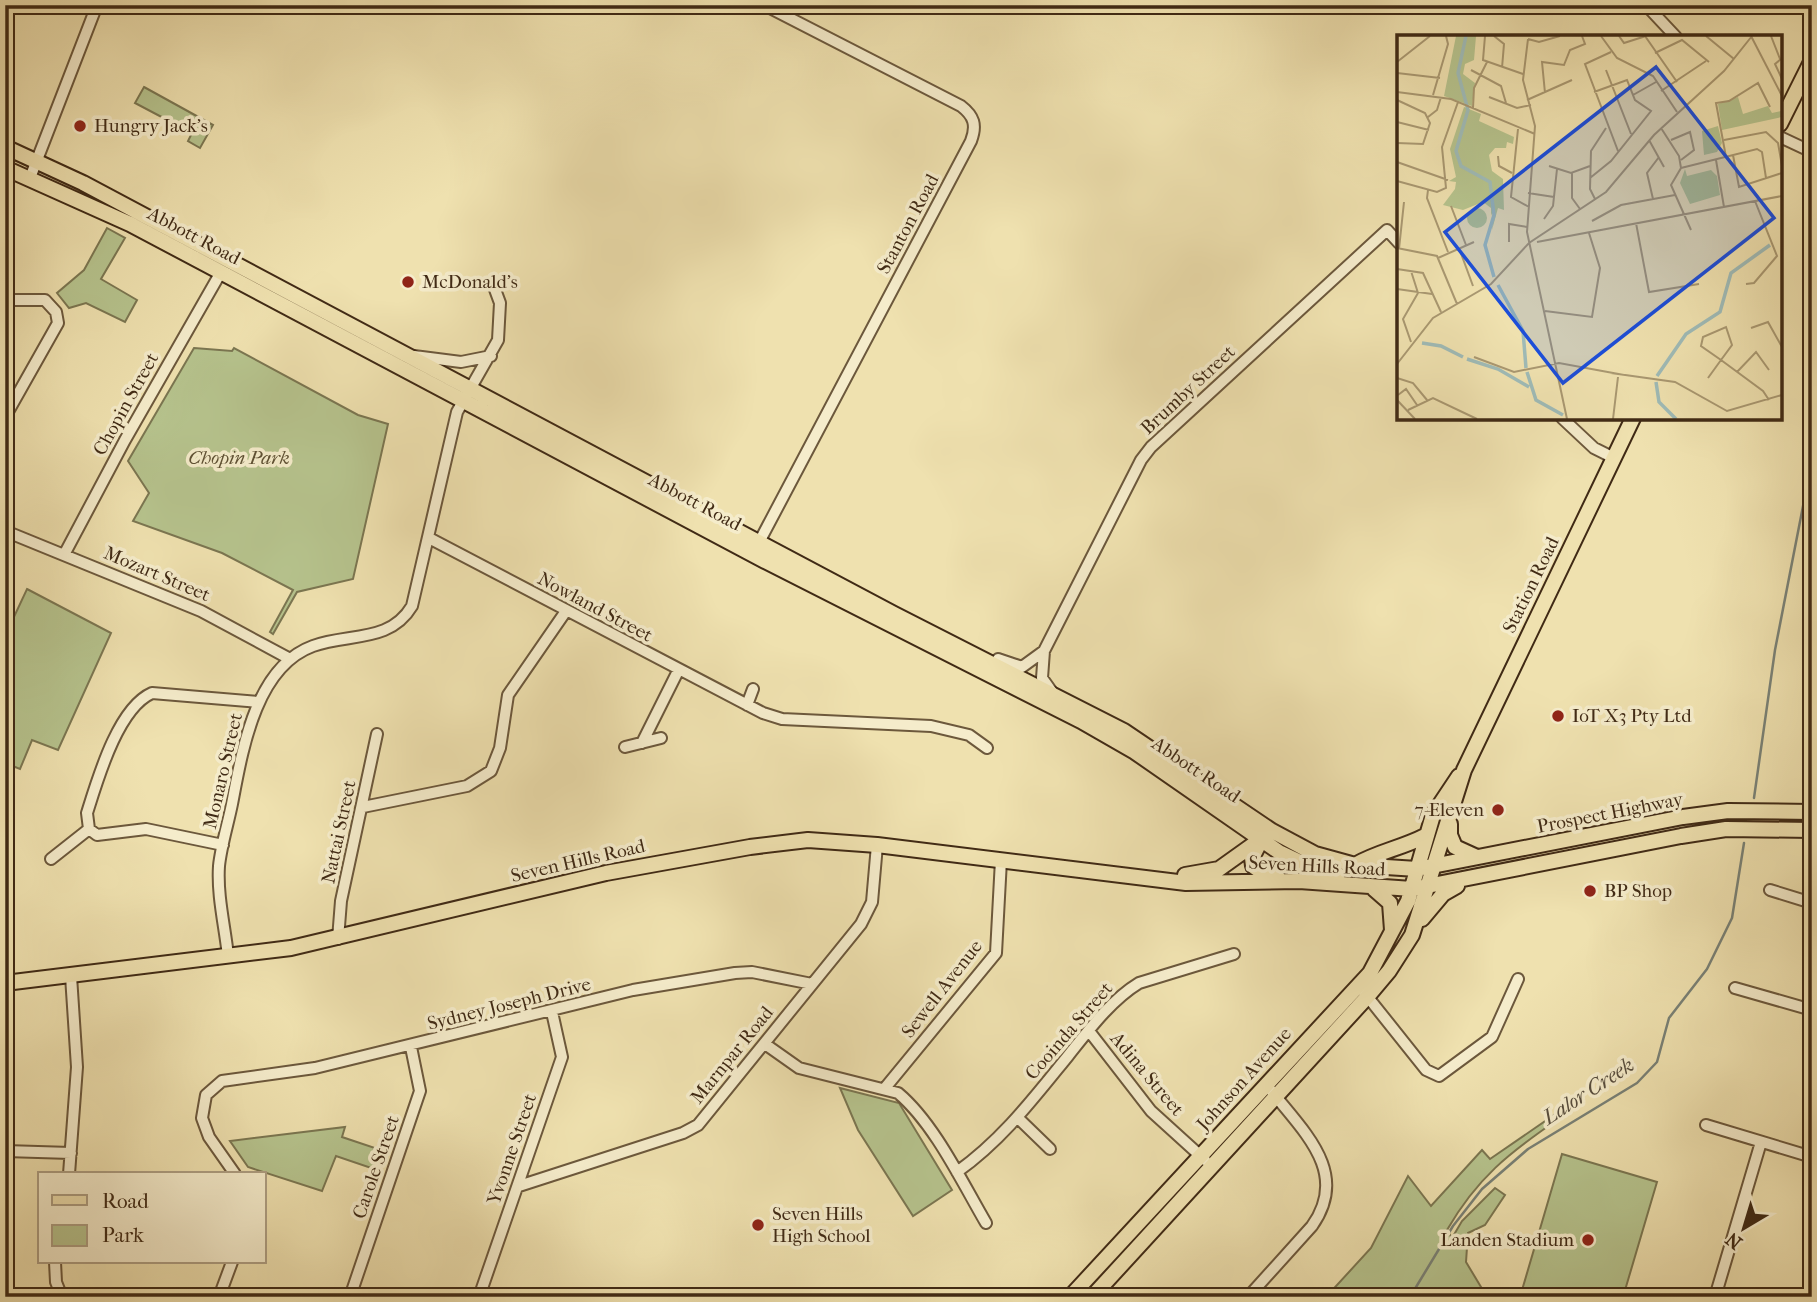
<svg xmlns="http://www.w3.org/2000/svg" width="1817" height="1302" font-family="'IM FELL French Canon',serif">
	<rect width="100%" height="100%" fill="#efe1af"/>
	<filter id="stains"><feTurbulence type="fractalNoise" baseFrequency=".00286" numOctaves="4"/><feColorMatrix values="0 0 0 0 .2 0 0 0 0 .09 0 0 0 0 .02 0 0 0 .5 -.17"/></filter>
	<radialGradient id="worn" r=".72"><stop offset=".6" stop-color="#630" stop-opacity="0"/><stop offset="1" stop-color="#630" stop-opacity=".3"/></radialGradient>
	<!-- green -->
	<path fill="#b6c38d" stroke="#7b7651" stroke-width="2" d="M144,87L213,125L200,148L188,141L192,133L135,103Z
		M107,228L125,238L101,279L137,300L125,322L86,303L69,308L57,293L84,270Z
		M194,348L232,351L234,348L358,415L388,424L353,579L297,592L273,634L270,632L293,590L222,553L133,521L149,493L128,461Z
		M27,589L111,633L58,750L32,740L20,769L5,763V619H13Z
		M840,1088L899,1103L952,1190L913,1216L858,1130Z
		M1554,1115L1557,1120C1509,1153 1477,1178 1447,1230L1452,1238L1462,1221L1495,1188L1505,1195L1485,1225L1468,1233L1466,1262L1487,1297H1326L1371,1248L1408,1176L1431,1206L1482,1150L1490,1159Z
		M345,1127L342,1137L387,1152L380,1171L336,1156L322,1191L248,1167L230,1141Z
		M1562,1154L1657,1182L1623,1297H1520Z"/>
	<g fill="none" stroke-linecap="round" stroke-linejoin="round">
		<!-- stream -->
		<path stroke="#798176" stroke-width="2.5" d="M1754,798L1775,650L1812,460
			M1410,1297L1453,1226L1482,1189L1528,1149L1637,1083L1657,1062L1669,1018L1707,969L1732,918L1744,843"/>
		<defs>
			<path id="minor" d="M1646,5L1676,37
				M1780,137L1812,152
				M30,178L97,5
				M5,300H45L56,312L58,323L5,417
				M414,356L461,362L491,356
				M1562,418L1594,448L1614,458
				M5,531L201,611L290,659
				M429,538L763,713L782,719L931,726L969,735L987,748
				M756,548L971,141C977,125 974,116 961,106L764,5
				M65,553L125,440L221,272
				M998,659L1022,667L1044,651
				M1052,692L1042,678L1044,651L1141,460L1151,447L1387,230L1399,243
				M747,705L753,689
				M642,743L678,671
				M625,747L661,738
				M363,807L467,786L491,771L500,748L508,695L566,611
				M223,845L146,829L97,835L89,829L87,813C98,778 118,708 152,693L258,702
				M51,859L89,829
				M1770,890L1812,903
				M338,939L341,901L377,734
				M228,956C225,927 217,896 219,866C221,846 228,824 232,804C242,752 255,667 313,646C349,633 390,643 412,606L457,412L498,340L500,303L493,284
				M1735,988L1812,1010
				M1363,991L1426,1070L1439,1076L1492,1037L1518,979
				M1089,1031L1151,1111L1205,1160
				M765,1044L799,1068L898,1093C934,1123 962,1182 986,1223
				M885,1088L996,953L1001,860
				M1018,1118L1050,1149
				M1706,1125L1812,1157
				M5,1151L71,1153
				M957,1172C1002,1140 1033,1099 1068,1056C1088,1031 1111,1000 1139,983L1234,954
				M69,1174L77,1067L71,976
				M235,1174L209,1137L202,1118L206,1095L222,1081L315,1068L633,990L735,973L752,972L812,984
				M519,1186L683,1133L698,1125L861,924L872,902L877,845
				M55,1262L56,1282L62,1297
				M219,1297L232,1262
				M350,1297L420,1091L411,1047
				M479,1297L562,1057L552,1012
				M1248,1297L1312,1226C1352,1170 1299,1128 1266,1084
				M1715,1297L1761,1142"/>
			<path id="major" d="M1780,124L1812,60
				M5,147L83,183L894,614L1124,731L1272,831L1315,854L1355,865L1417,869L1683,817L1728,811L1812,812
				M5,168L130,224L765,561L1081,721L1135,752L1279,852L1338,880
				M1450,824V835L1455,847L1477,857
				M1260,842L1252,858L1253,866L1260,871L1277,876
				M1355,865C1377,852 1402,848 1425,836
				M1185,875L1219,869L1268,834
				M1374,889L1390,903L1392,930
				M1422,919L1443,894L1457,886
				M5,983L291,948L606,873L750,847L808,840L877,845L1186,883L1299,881L1412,889L1681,836L1726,829L1812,830
				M1070,1297L1370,973L1408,901L1433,815L1459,776
				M1092,1297L1368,996L1389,971L1412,935L1464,770L1633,418"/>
		</defs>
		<!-- minor casing -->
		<use href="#minor" stroke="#6c583c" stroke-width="14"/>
		<!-- major casing -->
		<use href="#major" stroke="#402a15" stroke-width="18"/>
		<!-- minor -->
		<use href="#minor" stroke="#f5eccb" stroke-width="10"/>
		<!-- major -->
		<use href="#major" stroke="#efe1af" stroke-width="14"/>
	</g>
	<!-- markers -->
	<g fill="#8f2418" stroke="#f5eccb" stroke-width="2.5">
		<circle cx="80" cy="126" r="7"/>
		<circle cx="408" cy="282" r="7"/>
		<circle cx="1558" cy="716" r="7"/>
		<circle cx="1498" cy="810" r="7"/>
		<circle cx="1590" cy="891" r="7"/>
		<circle cx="758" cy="1225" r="7"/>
		<circle cx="1588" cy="1240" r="7"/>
	</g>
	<g text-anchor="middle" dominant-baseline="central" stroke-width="7" stroke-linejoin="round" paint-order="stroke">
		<!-- poi labels -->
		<g font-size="19" fill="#402a15" stroke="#f5eccb" text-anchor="start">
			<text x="94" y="126">Hungry Jack's</text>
			<text x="422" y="282">McDonald's</text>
			<text x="1572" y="716">IoT X3 Pty Ltd</text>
			<text x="1484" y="810" text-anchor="end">7-Eleven</text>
			<text x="1604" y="891">BP Shop</text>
			<text x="772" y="1214">Seven Hills<tspan x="772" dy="22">High School</tspan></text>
			<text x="1574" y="1240" text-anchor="end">Landen Stadium</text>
		</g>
		<!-- street labels -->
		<g font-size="19" fill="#402a15" stroke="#f5eccb">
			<text transform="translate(908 224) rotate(-62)">Stanton Road</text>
			<text transform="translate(194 236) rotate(28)">Abbott Road</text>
			<text transform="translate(1188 390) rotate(-43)">Brumby Street</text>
			<text transform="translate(126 404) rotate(-61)">Chopin Street</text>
			<text transform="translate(695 502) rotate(28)">Abbott Road</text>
			<text transform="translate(157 574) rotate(23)">Mozart Street</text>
			<text transform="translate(1531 585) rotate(-64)">Station Road</text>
			<text transform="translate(595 607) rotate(28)">Nowland Street</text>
			<text transform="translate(1196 770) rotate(34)">Abbott Road</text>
			<text transform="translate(223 771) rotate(-77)">Monaro Street</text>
			<text transform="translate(1610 813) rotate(-11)">Prospect Highway</text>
			<text transform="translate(339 832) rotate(-78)">Nattai Street</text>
			<text transform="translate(578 861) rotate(-13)">Seven Hills Road</text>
			<text transform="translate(1317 866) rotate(3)">Seven Hills Road</text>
			<text transform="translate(942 989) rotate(-52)">Sewell Avenue</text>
			<text transform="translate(509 1004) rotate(-14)">Sydney Joseph Drive</text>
			<text transform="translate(1069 1031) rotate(-49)">Cooinda Street</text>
			<text transform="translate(732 1055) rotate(-51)">Marnpar Road</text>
			<text transform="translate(1147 1074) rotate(50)">Adina Street</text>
			<text transform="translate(1244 1079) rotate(-48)">Johnson Avenue</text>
			<text transform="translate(512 1149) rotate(-71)">Yvonne Street</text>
			<text transform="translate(376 1167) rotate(-71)">Carole Street</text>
		</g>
		<!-- park labels -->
		<g font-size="19" font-style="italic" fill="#5e5033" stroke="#f5eccb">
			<text x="239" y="458">Chopin Park</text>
		</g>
		<!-- water labels -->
		<g font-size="21" font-style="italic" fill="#584e3e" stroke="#f5eccb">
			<text transform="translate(1588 1091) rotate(-33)">Lalor Creek</text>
		</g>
	</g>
	<!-- overview -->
	<g transform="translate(1397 35)">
		<rect width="385" height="385" fill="#efe1af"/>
		<path d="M59,1H79L77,25L68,29L66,39L78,48L75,71L47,61ZM341,62L346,79L371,71L375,78L384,76L385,82L325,95L321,69ZM67,72L84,79L82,86L117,102L116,109L110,107L109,113H98L92,120L95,136L106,144L107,175L101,173L95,195L97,172L94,181V173L86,167L66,175L46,170L58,154L59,147L52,146L59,142L53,114ZM321,91L325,108L320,117L307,120L305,96ZM288,134L290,141L314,135L320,141L323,160L293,169L283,148ZM70 183a10 10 0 1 1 20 0a10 10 0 1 1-20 0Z" fill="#b6c38d"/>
		<path fill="none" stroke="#9fbbb7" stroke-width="3.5" d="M69,1L61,38L71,75L59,116L64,131L93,147L97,180L88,210L97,242M101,250L126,296L129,333M25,308L44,311L66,322M70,324L101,334L132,352M130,337L139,365L166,380M260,341L289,299L323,277L334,238L373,210M259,347L262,367L279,384"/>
		<path fill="none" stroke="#a99871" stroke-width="2" d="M88,1L86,25L126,39M97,1L107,9L105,33M204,1L220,23L256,41L280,77M222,1L227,8L249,1M248,1L280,47M309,1L337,24M354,1L385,61M374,1L383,24M131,4L142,7L163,1M131,4L126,45L138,91L130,197L170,384M214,17L188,29L221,116M258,18L285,5L312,27M384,24L378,29L385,44M0,27L33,1M74,35L104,51L109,68M209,35L234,99M0,38L43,43M264,56L309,26M0,57L54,64L138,99M148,58L145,27L167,30L173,15L188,9L185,1M36,60L51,9L49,1M236,60L259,47M92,62L120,73L134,70M0,65L28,78L33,88L26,109L0,108M130,65L175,45M76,73L77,53L90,27M31,82L40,75L44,62M0,87L32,95M264,93L282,121L284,133L274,150L294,195M121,94L114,162L132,172M252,105L267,132M274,105L293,97L297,115L284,125M327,105L369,97L381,108L385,131M336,120L342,152L385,138M101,121L102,131L115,138M329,122L319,68L332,66L361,48L373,72M319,125L327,172M0,127L51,145M152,131L174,138L193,131M284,133L360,114L365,117L369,143M175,137V163L183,174M193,143L214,126L254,76L238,65L230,45L197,57M0,146L40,157L49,153L45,112L61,67M31,155L30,163L51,217M131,158L157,162M198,164L193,154L194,116L209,93M256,164L250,138L262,122M54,171L69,210M147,184L156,171L160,134M195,186L224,170L278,160M239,188L252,257L302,249M112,207V189L130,192M140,207L385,161M0,213L40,221L60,269M62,213L76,251M2,214L7,167M41,223L77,207M0,234L26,238L44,277M14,236L21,258M349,249L357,248L380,221L358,166M0,254L35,259M148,276L195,282L203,233L192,198M354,293L371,287L385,312M14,307L6,284L21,258M77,322L117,337L162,328L227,340M0,329L36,283L94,249L132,208L209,157L257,100L327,36L355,1M340,337L359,317L372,335M214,338L278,347L330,376L385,360M0,343L16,348L30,365M311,343L324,325L335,310L329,292L306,302L304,311L324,325L366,356L372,365M1,360L9,354L20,370M0,365L18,384M11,375L36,363L80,384M216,384L221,342"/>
		<path fill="#1d4ed8" fill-opacity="0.15" stroke="#1d4ed8" stroke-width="3.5" d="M259,32L377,183L166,348L48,197Z"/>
		<rect width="385" height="385" fill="none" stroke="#402a15" stroke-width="3.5"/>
	</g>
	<!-- margin -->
	<rect width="1817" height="1302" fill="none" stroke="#efe1af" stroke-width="28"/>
	<rect x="7" y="7" width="1803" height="1288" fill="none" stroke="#402a15" stroke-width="3.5"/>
	<rect x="14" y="14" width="1789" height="1274" fill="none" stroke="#402a15" stroke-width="2"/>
	<!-- legend -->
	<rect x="38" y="1172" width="228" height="91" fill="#f5eccb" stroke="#ad9e82" stroke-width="2"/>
	<rect x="52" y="1195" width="35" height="10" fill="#efe1af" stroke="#ad9e82" stroke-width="2"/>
	<text x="102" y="1208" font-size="21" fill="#402a15">Road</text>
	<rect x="52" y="1225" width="35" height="21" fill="#b6c38d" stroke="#ad9e82" stroke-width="2"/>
	<text x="102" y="1242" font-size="21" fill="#402a15">Park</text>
	<!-- north arrow -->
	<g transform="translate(1744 1228) rotate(218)" stroke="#f5eccb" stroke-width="5" paint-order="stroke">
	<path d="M0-5L12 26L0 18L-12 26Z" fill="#402a15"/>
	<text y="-10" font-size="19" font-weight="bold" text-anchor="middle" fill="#402a15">N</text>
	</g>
	<rect width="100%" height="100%" filter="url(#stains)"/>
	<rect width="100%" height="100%" fill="url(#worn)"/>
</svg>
